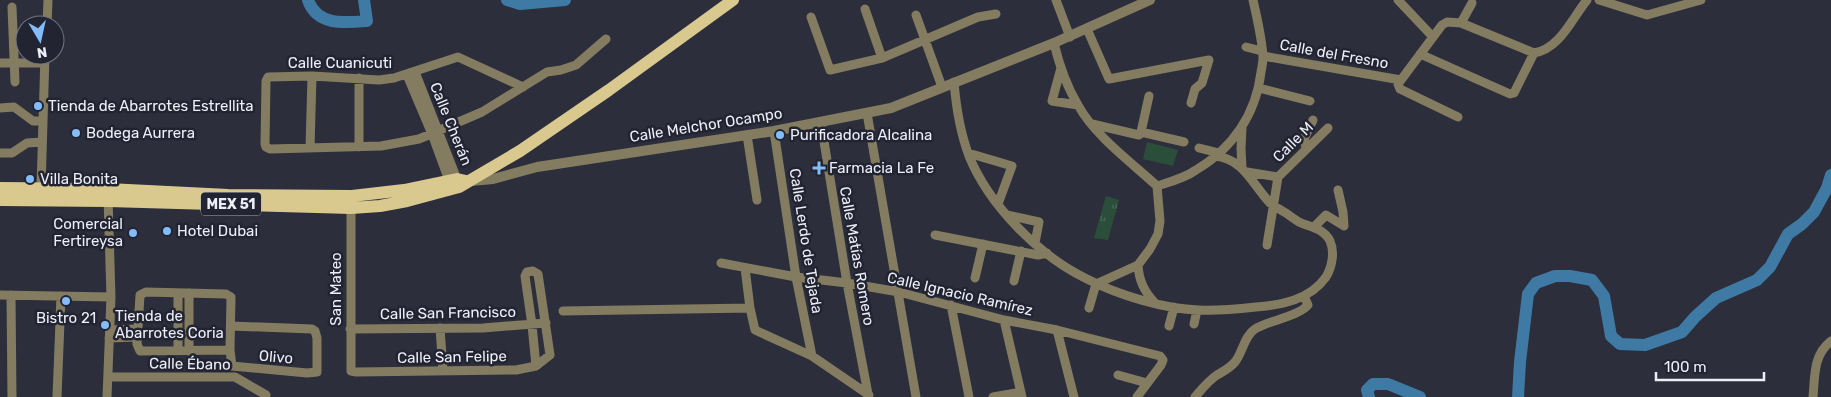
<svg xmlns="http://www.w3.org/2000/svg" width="1831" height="397" font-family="Rubik,sans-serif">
	<defs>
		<pattern id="park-tufts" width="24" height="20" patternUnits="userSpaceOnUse" patternTransform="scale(1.25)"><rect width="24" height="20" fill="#2a4e3a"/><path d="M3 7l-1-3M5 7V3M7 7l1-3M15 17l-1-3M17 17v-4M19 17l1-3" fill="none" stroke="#496857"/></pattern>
	</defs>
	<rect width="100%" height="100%" fill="#2c2e3c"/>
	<!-- park -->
	<path fill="url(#park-tufts)" d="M1106,196L1119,200L1108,240L1094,238Z"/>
	<!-- garden -->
	<path fill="#2a4e3a" d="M1147,142L1178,150L1173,166L1143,159Z"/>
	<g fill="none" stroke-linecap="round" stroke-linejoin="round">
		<!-- river -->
		<path stroke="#3f7aa5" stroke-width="12" d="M308,0C317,26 344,23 367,21L364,0
			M507,0L520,4L565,0
			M1369,397L1367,390L1373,384H1388L1420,397
			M1518,397L1520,362L1528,294L1536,283L1555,276H1570L1592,280L1604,296L1611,336L1620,344L1645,345L1682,332L1695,317L1716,298L1757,280L1770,267L1788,234L1802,224L1814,212L1827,188L1831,175"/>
		<!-- minor -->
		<path stroke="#847c60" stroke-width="9" d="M1056,0L1070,37
			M1398,0L1433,37
			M1599,0L1647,15L1701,0
			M12,7L15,82
			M865,9L882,58
			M916,15L942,87
			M811,17L830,70L882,58L978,17L996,14
			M1461,23L1472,3
			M47,25L48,0
			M1087,29L1109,79L1209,60L1202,83L1195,89L1191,103
			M1054,43C1059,64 1067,87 1078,105C1094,135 1132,163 1157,186L1160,221L1158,234L1150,249L1138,265L1096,284
			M1246,47L1262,51
			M1420,54L1510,94L1514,93L1534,53C1560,49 1572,18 1587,0
			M1263,56L1401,80
			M0,63H44
			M1061,68L1052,101L1078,105
			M415,72L458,182
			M407,75L432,134L451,186
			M954,82C956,106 960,132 969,156C989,205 1039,256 1087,279C1118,295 1164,309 1199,310C1218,311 1237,309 1256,307C1281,305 1310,300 1326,277C1332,267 1335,252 1330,241C1324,228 1309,227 1299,222C1294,219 1290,216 1286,213C1281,210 1275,207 1270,203C1252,184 1244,159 1215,156
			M523,87L458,57L394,78L379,80L312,76L268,77L266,81L265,144L266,147L270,149L381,146L419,139L482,112L547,72L561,70L576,65L606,39
			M1259,88L1310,101
			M0,108L14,107L33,121H43
			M867,113L916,397
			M1458,117L1400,89L1398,84L1442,25L1447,22L1461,23L1534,53
			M821,123L847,283L868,394
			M1092,124L1139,135L1141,132L1149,96
			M774,131L796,277L812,356
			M1141,132L1184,142
			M747,135L757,200
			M359,147V78
			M310,148L312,76
			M1199,148L1219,153
			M1306,148L1304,139L1313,120
			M0,153H12L27,143L42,142
			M968,153L1012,166L998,204
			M1242,167L1241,149L1242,128
			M1247,172L1278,177
			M1157,186C1170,182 1185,178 1196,170C1233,148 1256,114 1261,72C1262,67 1263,61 1263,57C1262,38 1257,18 1253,0
			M41,188L45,55
			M1338,190L1343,212L1344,226
			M351,208V371L356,372L516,370L536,366L550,355L538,274L533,271L527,272L525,276L532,325L536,366
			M1007,215L1039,222L1035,243
			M1314,227L1326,215L1344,226
			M935,235L1038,255L1047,253
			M1267,245L1278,177L1328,128
			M721,263L796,277L847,283L899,292L1004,320L1057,330L1160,356L1163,360L1161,365L1137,397
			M1138,265C1139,281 1144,291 1155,303
			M745,268L750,308L755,330L812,356L869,395
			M975,278L983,244
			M1014,281L1021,251
			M178,293V350
			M189,293V351
			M0,295L111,297
			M11,295L12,397
			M951,305L969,397
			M1089,308L1096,284
			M563,311L750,308
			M1004,320L1022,397
			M1194,324L1197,310
			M1169,326L1174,307
			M440,328L443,371
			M350,329L483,328L546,323
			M110,330L138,329
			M1057,330L1074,397
			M109,338L137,337
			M230,350L140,351L137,344L140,295L146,292L226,294L231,297L230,350L232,366L307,373L317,372V338L315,331L312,329L231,326
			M1118,375L1147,383
			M108,377H235L266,395
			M57,397L61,296
			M107,397L111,297L108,197
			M993,397L1021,392
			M1195,397C1201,390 1209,380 1217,375C1224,371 1230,368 1235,362C1243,352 1244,336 1255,329C1270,320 1297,317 1308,305L1304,296
			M1813,397C1815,376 1813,355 1831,341"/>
		<!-- tertiary -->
		<path stroke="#847c60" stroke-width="10" d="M471,181L493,179L537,167L774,131L891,108L1054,43L1150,0"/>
		<!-- primary -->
		<path stroke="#dac98f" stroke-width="12" d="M0,188L108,189L228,195L352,196L404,190L457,179L466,181
			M0,200L108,201L351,208L380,206L407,201L459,187L520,151L609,90L733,0"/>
	</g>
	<!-- markers -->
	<g fill="#82bcfa" stroke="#222432" stroke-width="2">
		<circle cx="38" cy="106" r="5"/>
		<circle cx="76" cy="133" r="5"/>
		<circle cx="780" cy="135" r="5"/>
		<path d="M816.5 160.5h5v5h5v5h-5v5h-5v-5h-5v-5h5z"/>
		<circle cx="30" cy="179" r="5"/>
		<circle cx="167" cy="231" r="5"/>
		<circle cx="133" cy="233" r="5"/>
		<circle cx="66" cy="301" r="5"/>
		<circle cx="105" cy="325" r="5"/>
	</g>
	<g text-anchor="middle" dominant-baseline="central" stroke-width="5" stroke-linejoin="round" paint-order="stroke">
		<!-- shield labels -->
		<rect fill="#222432" stroke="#afb1bd" stroke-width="1" x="201" y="192.5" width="60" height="23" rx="4"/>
		<g font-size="14" font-weight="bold" fill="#eceef8">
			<text x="231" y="204">MEX 51</text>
		</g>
		<!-- street labels -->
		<g font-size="15" fill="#eceef8" stroke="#222432">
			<text transform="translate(1334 54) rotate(10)">Calle del Fresno</text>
			<text x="340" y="63">Calle Cuanicuti</text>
			<text transform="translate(451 124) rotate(68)">Calle Cherán</text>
			<text transform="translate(706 125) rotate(-9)">Calle Melchor Ocampo</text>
			<text transform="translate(1293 142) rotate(-45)">Calle M</text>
			<text transform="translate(806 241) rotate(81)">Calle Lerdo de Tejada</text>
			<text transform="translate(857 256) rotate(80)">Calle Matías Romero</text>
			<text transform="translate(336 289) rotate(-90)">San Mateo</text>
			<text transform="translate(960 294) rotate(13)">Calle Ignacio Ramírez</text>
			<text transform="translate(448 313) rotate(-1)">Calle San Francisco</text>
			<text transform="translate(276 357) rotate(5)">Olivo</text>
			<text transform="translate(452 357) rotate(-1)">Calle San Felipe</text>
			<text transform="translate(190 364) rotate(1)">Calle Ébano</text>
		</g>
		<!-- poi labels -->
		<g font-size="15" fill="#eceef8" stroke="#222432" text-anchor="start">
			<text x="48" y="106">Tienda de Abarrotes Estrellita</text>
			<text x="86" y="133">Bodega Aurrera</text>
			<text x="790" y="135">Purificadora Alcalina</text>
			<text x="829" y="168">Farmacia La Fe</text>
			<text x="40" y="179">Villa Bonita</text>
			<text x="123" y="224" text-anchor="end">Comercial<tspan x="123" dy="17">Fertireysa</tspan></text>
			<text x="177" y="231">Hotel Dubai</text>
			<text x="115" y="316">Tienda de<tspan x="115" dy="17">Abarrotes Coria</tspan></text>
			<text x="66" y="318" text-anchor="middle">Bistro 21</text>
		</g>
	</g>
	<!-- north arrow -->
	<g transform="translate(40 40) rotate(171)"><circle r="24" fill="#222432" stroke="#737581"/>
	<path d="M0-4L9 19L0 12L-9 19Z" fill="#82bcfa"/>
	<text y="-8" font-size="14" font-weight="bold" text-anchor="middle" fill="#eceef8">N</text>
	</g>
	<!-- scale -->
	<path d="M1656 372v8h108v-8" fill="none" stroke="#eceef8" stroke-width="2.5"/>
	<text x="1664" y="372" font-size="15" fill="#eceef8" stroke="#222432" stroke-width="4" paint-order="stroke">100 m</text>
</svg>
